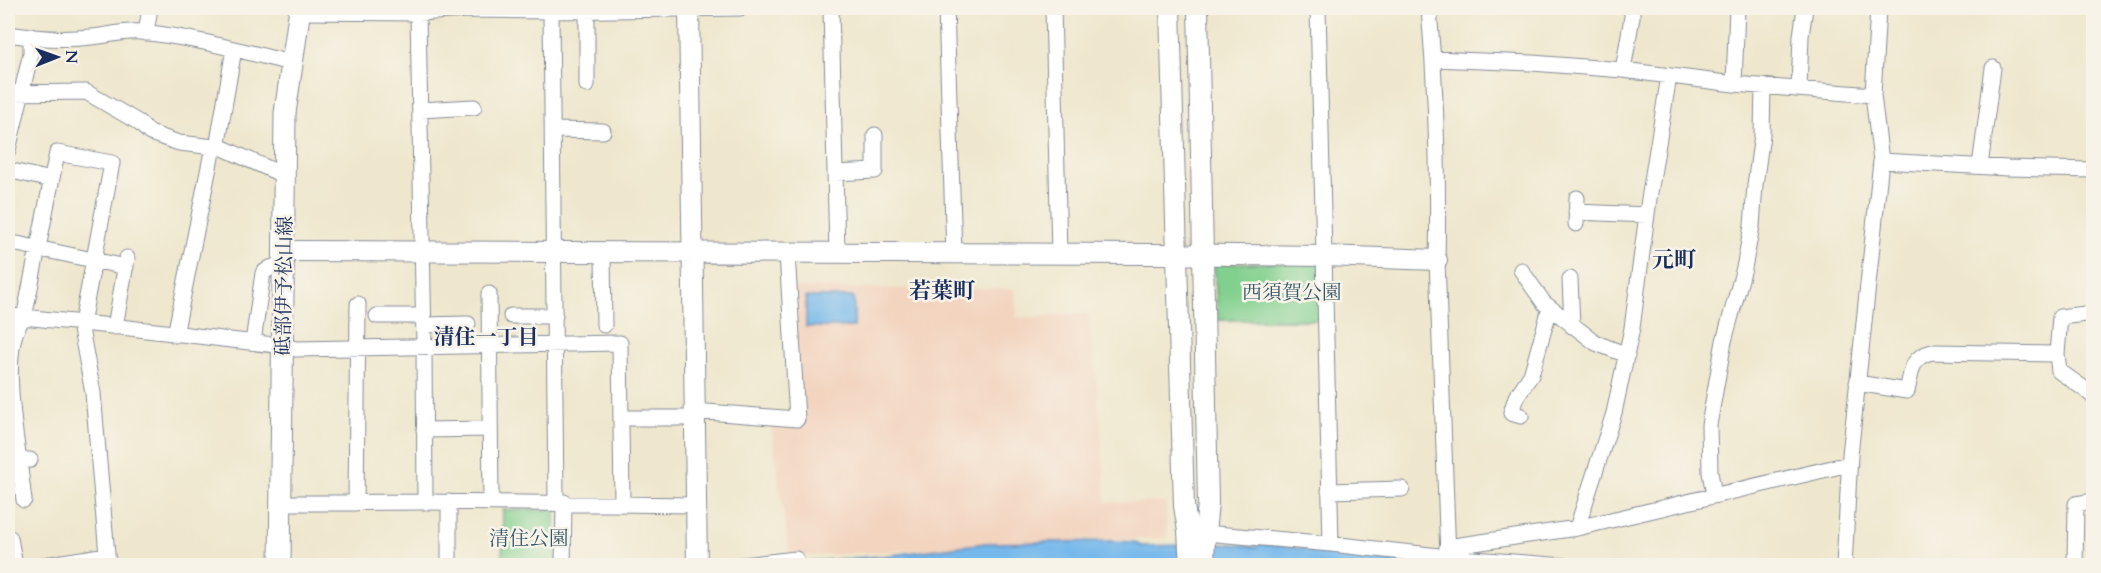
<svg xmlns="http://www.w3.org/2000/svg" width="2101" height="573" font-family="Cardo,'Noto Serif JP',serif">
	<rect width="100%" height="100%" fill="#f7f3e8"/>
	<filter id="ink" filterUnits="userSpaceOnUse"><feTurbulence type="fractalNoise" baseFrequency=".0167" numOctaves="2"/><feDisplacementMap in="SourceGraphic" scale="12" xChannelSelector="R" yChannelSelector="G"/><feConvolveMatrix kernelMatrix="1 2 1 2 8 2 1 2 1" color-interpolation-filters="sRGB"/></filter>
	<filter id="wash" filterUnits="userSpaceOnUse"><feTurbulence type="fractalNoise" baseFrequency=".008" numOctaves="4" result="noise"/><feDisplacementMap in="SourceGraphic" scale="24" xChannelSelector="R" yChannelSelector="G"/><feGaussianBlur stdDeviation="1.35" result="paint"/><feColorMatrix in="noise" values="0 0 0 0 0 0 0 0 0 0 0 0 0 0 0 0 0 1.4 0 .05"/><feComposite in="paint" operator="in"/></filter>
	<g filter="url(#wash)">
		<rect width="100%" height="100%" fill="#efe7cd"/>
		<!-- built -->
		<path fill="#f3d4bf" d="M794,288L1015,289L1017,318L1088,313L1099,405L1106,502L1166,503L1167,538L1103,539L790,557L771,427L800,425Z"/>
		<!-- green -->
		<path fill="#82d08e" stroke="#4e8076" stroke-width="1.5" d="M1320,261L1321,320H1218L1214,264Z
			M503,510H555L556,565L502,566Z"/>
		<!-- water -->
		<path fill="#75b8eb" stroke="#4874a4" stroke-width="1.5" d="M806,297H854V327H806Z
			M1114,541L1135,542L1141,546L1231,544L1256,547L1261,544L1481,566H750L884,556L986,543Z"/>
	</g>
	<g filter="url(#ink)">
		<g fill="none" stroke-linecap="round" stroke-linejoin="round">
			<defs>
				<path id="minor" d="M831,8L837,253
					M946,8L954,254
					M1053,8L1059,254
					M1318,8L1331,544
					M1429,8C1436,91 1439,176 1437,260L1448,557L1445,566
					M587,10V85
					M551,11L556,502
					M300,12L418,13L468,10L551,11L740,8
					M418,13L424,346L425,502
					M146,33L150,8
					M8,34C34,38 64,40 91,37C108,36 124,30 141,32C192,37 242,51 291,63
					M1433,59L1532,63L1623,70L1734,84L1873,95
					M1623,70L1632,17V8
					M1734,84L1737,8
					M1799,89L1801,36L1805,8
					M8,93L86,92L138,122L150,133L179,143L223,148L285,176
					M420,110L474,107
					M553,130L603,131
					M217,148L234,49
					M8,150L31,53V36
					M1881,161L2008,168L2094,170
					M1980,166L1993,68
					M8,170L51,180
					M835,173L875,171V135
					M1576,212L1647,215
					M1576,224L1577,198
					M8,242L126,267
					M603,252L604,325
					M1521,270L1544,303L1596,343L1627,355
					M1570,279L1572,326
					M489,294L491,502
					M8,316C100,323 192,336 284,346L296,349L620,343L622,504
					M377,316H423
					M511,316H555
					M424,325L468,324
					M115,327L127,258
					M175,335L213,147
					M253,342L263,273L270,268L285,263
					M2057,354L2059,371L2086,390L2094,397
					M1857,383L1907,391C1912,372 1910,357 1932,352L2057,354L2060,317L2094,313
					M694,411L797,419L787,253
					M1521,416L1511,413L1516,397L1531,375L1550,308
					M621,418H694
					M424,430L490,429
					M30,460L19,461C14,426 0,342 24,318L57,153L112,163L81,329L93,393L108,566
					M19,461L24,500
					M1329,491L1402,489
					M1714,495L1710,472L1709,425L1724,341L1744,268L1752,226L1755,185L1762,135L1763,86
					M281,503L425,502L696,505
					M356,503L358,304
					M1577,528L1614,413L1632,328L1649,199L1669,76
					M1194,532L1331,544L1448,557L1565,566
					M10,538L15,566
					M1447,547L1577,528L1849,464
					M38,566L107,555
					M449,566V502
					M563,566L564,502
					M734,566L796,559
					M1844,566L1850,455L1881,161L1873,95L1878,8
					M2075,566L2076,504L2094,501"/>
				<path id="tertiary" d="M689,8L697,566
					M1170,8L1184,506L1188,531L1190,566
					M1198,8L1208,503L1205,533L1204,566
					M285,251L1156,254L1324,256L1437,260"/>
				<path id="secondary" d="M280,566L285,113L300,8"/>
			</defs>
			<!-- minor casing -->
			<use href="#minor" stroke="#858b96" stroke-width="17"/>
			<!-- tertiary casing -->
			<use href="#tertiary" stroke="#858b96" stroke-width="22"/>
			<!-- secondary casing -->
			<use href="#secondary" stroke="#858b96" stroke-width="23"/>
			<!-- minor -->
			<use href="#minor" stroke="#fff" stroke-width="15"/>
			<!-- tertiary -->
			<use href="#tertiary" stroke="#fff" stroke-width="20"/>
			<!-- secondary -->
			<use href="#secondary" stroke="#fff" stroke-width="21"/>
		</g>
	</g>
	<g text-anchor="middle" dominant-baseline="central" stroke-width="5" stroke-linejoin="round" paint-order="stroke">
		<!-- street labels -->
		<g font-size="20" fill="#1b2f5e" stroke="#f7f3e8">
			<text transform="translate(284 286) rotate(-89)">砥部伊予松山線</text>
		</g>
		<!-- park labels -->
		<g font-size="20" fill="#35576a" stroke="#f7f3e8">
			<text x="1292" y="292">西須賀公園</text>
			<text x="529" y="538">清住公園</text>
		</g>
		<!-- neighbourhood labels -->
		<g font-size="21" font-weight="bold" fill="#1b2f5e" stroke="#f7f3e8">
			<text x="486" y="337">清住一丁目</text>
		</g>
		<!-- quarter labels -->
		<g font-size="22" font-weight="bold" fill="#1b2f5e" stroke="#f7f3e8">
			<text x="1674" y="260">元町</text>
			<text x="942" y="291">若葉町</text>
		</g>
	</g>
	<!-- margin -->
	<rect width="2101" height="573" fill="none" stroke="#f7f3e8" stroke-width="30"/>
	<!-- north arrow -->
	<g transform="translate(57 57) rotate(89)" stroke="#f7f3e8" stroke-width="4.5" paint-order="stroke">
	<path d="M0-4.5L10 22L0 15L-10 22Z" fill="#1b2f5e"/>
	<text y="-9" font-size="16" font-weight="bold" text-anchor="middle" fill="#1b2f5e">N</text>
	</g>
</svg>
